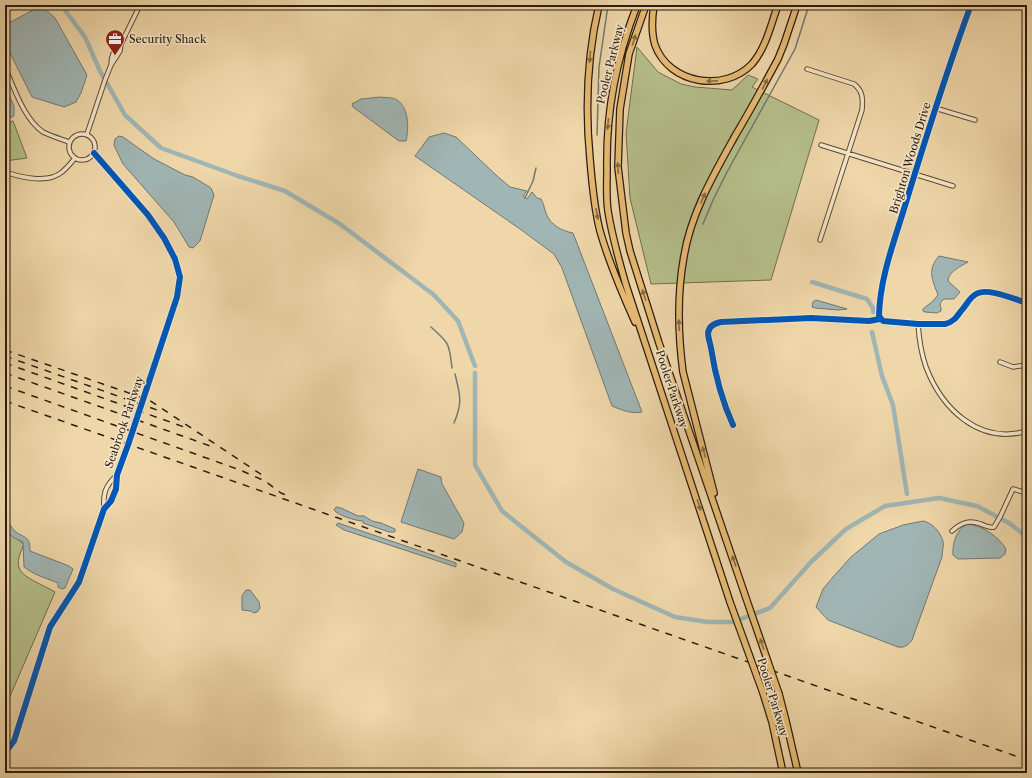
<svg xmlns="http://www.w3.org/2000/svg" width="1032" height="778" font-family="'Libre Caslon Text',serif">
	<rect width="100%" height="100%" fill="#efd7a9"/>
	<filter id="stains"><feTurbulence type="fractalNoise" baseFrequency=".005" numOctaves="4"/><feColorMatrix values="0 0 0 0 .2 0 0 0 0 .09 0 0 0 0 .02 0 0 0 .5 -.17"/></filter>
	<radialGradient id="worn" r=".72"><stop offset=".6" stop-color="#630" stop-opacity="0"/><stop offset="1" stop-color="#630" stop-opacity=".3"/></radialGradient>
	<!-- green -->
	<path fill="#b5bf8b" stroke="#706e4d" d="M637,47L658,72L681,84L695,87L732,90L748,75L758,79L752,87L819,120L771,280L651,284L630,198L626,133Z
		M13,121L27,158L5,161V123Z
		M5,527L24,545C20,553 16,562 20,570C24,578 47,587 55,592L5,708Z"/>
	<!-- water -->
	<path fill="#a0b6b5" stroke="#717873" d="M43,7L55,18L87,75L81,93L76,102L64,107L32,97L5,43V25L37,8Z
		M5,86L14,106V116L5,120Z
		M381,97C386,98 393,97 397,100C409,108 409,128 406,141H399L353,107L352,104L361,99Z
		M444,133L456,137L496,175L510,187L527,191L523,196L527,199L532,192L537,198L541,199C544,204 544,208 546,213C550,225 562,231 573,233L642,412C630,414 622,410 612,406L562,268L554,254L520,229L415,156L429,137Z
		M119,136L123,137L154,159L185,175L193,177L211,188L214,195L200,241L193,248L189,247L174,222L123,164L114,145L115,139Z
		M939,256L968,262C961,266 948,272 948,281L960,292L954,299H944C937,305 942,305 941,311L937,313L925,312L923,311V309L933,301L938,295C932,279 927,270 939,256Z
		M816,300L847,309L838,310L815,308L812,307L813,302Z
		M418,469L441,477L442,484L464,523L462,532L454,539L401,522Z
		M336,507L341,508L358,516H364L372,521L381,523L395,529V532H389L363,523V521C356,521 337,515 334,510Z
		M5,517C8,521 12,529 16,532C26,539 30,536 30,551L69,566L73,569L65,588L62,589L58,587V583C46,578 34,575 24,567L23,542C9,536 5,533 5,517Z
		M923,521C933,523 940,532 943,541C944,546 942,552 942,557L912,640C908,645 905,648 898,647L828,620L816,607L823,589L833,577L851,557L879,534L903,525Z
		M338,523L456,563V567L344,530L336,525Z
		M967,524C982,525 999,537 1006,549L1005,554L1000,558L958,559L953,555C952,543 957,529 967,524Z
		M246,590H250L259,602L260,608L257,612L254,613L251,611L242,610V596Z"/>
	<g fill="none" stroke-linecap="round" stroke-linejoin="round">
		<!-- stream -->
		<path stroke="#717873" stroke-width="1.5" d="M597,135L599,67L608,5
			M525,198L533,181L536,168
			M703,224L713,200L727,172L795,49L809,5
			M431,327C450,344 449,343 452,368
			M454,423C463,402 460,395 455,374"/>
		<!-- canal -->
		<path stroke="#a0b6b5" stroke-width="4.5" d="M61,5L85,37L100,71L125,115L161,148L238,176L285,191L340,224L434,295L458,321L475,366
			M812,282L867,299L873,308V312
			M872,332L882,376L893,405L907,494
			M475,373V465L502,511L566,562L613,589L675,617L708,622H733L770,608L811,562L846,529L885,506L939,498L977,506L1009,523L1027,537"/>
		<defs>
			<path id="street" d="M971,5C947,69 927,134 907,199C896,237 880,275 879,316L883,321L918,324H945C953,322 956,318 961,311C966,306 969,298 976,294C987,287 1014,299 1027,303
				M111,65C111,56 114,49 121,44
				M5,67C14,88 24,119 43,132C51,136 61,139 69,142
				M807,69L854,84C863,91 863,99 862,110L820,240
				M935,108L975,120
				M69 147a13 13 0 1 1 26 0a13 13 0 1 1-26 0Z
				M87,134L105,80L111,65L120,51L121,44L140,5
				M821,145L953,186
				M5,172C20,177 48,184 62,172C67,168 71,163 75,158
				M918,324C919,338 921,353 926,367C942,409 979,445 1027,431
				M1000,362L1013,367L1027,365
				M733,425C722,401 715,374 711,348C710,343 708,337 708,333C709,326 715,323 721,322L811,318L869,321L880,319
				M104,509C103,493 105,486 117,475
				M952,531C962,522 969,520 981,524C985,526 989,528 994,527L1000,517L1013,489L1027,493
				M5,753L14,741L50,627L79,582L104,509L111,501L116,489L117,475L128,445L177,297L180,277L175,259L164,238L148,215L94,153"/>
			<path id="primary" d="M599,5C587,56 585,107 590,159C592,183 594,208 600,231C609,263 622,293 635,322
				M637,5C616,60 606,110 607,169C607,183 606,197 608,211C612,236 619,261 626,285L730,602
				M646,5L629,54L620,109L618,167L626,233L630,251L659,343L746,598
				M654,5C652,18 651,32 655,45C669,84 724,93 752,64C766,48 771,24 778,5
				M714,493L683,372C678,334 677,294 684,256C691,213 714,174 735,136C750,111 764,85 778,59L784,44L797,5
				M763,693L772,722L783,773
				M779,694L786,721L798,773"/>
		</defs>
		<!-- street casing -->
		<use href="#street" stroke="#5b4b36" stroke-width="5.5"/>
		<!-- primary casing -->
		<use href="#primary" stroke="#2a1c0f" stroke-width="8"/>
		<!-- street -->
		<use href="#street" stroke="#f5e5c7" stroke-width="3.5"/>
		<!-- primary -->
		<use href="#primary" stroke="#e8bc74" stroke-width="5.5"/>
		<!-- rail -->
		<path stroke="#2a1c0f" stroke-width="1.5" stroke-dasharray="7 7" stroke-linecap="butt" d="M5,350L149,400L262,475
			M5,356L157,410
			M5,363L184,427
			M5,373L216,448
			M5,386L240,470L265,481L281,493L291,497
			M5,401L1027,760"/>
		<defs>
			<path id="primary-bridge" d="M746,598L779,694
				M730,602L763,693"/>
		</defs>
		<!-- primary-bridge casing -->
		<use href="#primary-bridge" stroke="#2a1c0f" stroke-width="8" stroke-linecap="butt"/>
		<!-- primary-bridge -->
		<use href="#primary-bridge" stroke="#e8bc74" stroke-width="5.5"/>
		<defs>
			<path id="cycleway" d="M971,5C947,69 927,134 907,199C896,237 880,275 879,316L883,321L918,324H945C953,322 956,318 961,311C966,306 969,298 976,294C987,287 1014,299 1027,303
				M733,425C722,401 715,374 711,348C710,343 708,337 708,333C709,326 715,323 721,322L811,318L869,321L880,319
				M5,753L14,741L50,627L79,582L104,509L111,501L116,489L117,475L128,445L177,297L180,277L175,259L164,238L148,215L94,153"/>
		</defs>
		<!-- cycleway casing -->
		<use href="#cycleway" stroke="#f5e5c7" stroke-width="8"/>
		<!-- cycleway -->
		<use href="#cycleway" stroke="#0057b8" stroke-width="6"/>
	</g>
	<!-- one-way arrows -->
	<defs><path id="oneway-solid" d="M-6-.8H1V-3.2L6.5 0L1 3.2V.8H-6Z"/></defs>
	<g fill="#896c42">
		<use href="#oneway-solid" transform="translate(634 40) rotate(-72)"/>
		<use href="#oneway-solid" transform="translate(590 57) rotate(95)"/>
		<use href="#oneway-solid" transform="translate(712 81) rotate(178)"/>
		<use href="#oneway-solid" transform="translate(765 84) rotate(-62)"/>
		<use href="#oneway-solid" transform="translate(608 124) rotate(95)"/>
		<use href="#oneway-solid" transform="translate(618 168) rotate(-93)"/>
		<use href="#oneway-solid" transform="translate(703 198) rotate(-66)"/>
		<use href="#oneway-solid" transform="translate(597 214) rotate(79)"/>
		<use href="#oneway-solid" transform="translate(644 295) rotate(-108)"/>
		<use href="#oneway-solid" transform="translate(679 325) rotate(-93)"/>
		<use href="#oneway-solid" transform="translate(704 452) rotate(-105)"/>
		<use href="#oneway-solid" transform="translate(699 505) rotate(72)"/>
		<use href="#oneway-solid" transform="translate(734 561) rotate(-109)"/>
		<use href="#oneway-solid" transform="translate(762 644) rotate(-109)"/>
	</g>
	<!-- icons -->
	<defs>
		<symbol id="office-pin" viewBox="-11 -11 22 30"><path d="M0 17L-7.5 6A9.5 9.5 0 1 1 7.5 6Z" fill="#8f2418" stroke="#f5e5c7"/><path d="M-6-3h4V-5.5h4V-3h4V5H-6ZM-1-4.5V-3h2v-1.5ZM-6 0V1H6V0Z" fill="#fff"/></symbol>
	</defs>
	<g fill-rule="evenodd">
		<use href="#office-pin" x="104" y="28" width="22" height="30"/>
	</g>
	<g text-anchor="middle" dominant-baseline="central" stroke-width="3.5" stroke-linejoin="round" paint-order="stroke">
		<!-- poi labels -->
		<g font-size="11" fill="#2a1c0f" stroke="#f5e5c7" text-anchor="start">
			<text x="129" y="39">Security Shack</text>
		</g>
		<!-- street labels -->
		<g font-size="11" fill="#2a1c0f" stroke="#f5e5c7">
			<text transform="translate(610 64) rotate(-76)">Pooler Parkway</text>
			<text transform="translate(910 158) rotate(-73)">Brighton Woods Drive</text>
			<text transform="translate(672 389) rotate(72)">Pooler Parkway</text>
			<text transform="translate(124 422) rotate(-71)">Seabrook Parkway</text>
			<text transform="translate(773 697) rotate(73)">Pooler Parkway</text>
		</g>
	</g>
	<!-- margin -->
	<rect width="1032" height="778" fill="none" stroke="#efd7a9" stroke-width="20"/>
	<rect x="6" y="6" width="1020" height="766" fill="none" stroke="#2a1c0f" stroke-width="2"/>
	<rect x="10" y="10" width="1012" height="758" fill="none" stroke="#2a1c0f"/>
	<rect width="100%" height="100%" filter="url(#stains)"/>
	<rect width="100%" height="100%" fill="url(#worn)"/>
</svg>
